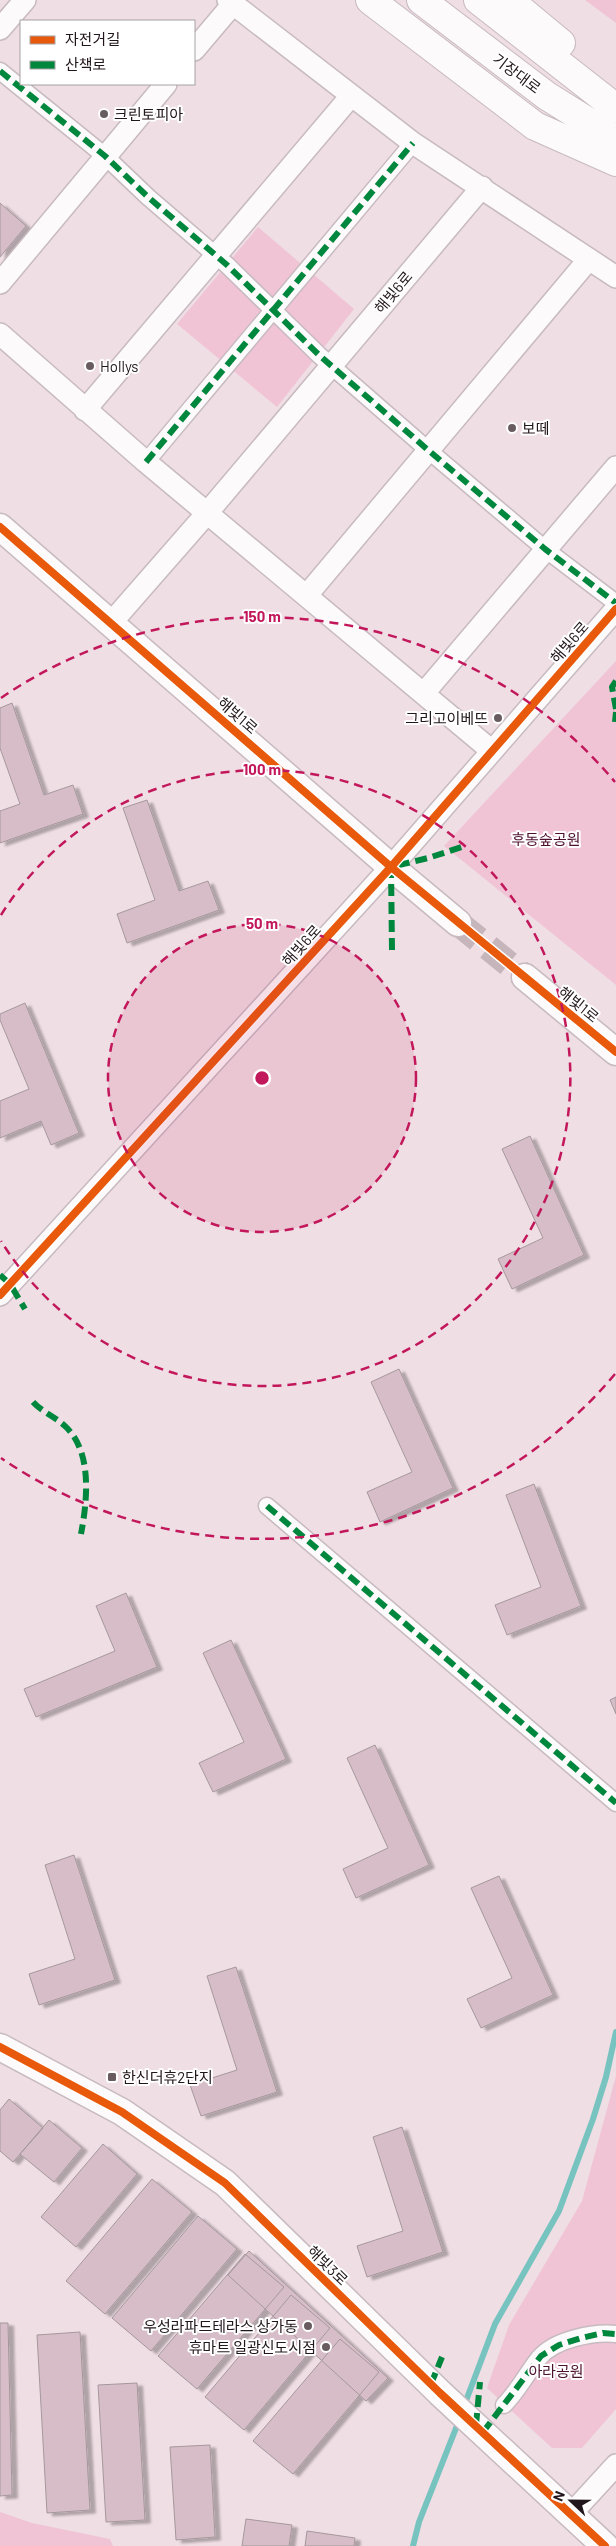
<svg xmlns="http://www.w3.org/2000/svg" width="616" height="2546" font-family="Barlow,'Noto Sans KR',sans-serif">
	<defs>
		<filter id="shadow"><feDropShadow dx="5.5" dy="3" stdDeviation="1" flood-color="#0004"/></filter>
	</defs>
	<rect width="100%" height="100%" fill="#efdee4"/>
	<!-- green -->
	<path fill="#f0c4d5" d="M585,0H616V23Z
		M258,227L354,309L277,407L177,324Z
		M616,661V985L444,846Z
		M616,2076V2409L582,2448H552L487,2388L509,2325L582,2201Z
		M0,2512L32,2523L110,2539L113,2546H0Z"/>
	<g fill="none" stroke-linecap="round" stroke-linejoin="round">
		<!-- stream -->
		<path stroke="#77c3c0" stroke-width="6" d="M464,2406L495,2324L559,2211L593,2119L606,2077L616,2032
			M413,2546L419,2522L460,2418"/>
	</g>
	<!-- building -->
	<path fill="#d7bdc7" stroke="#a5989d" filter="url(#shadow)" d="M0,203L26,226L0,257Z
		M12,703L44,795L73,785L83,814L0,843V811L20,804L0,748V708Z
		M147,800L179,891L208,881L219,910L127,943L117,914L155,900L123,808Z
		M25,1003L79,1133L51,1145L41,1121L0,1138V1101L29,1089L0,1020V1014Z
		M530,1136L584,1255L512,1289L498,1259L543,1238L502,1149Z
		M399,1369L453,1488L380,1522L367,1492L412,1472L371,1382Z
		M534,1484L581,1606L507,1635L495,1605L541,1587L506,1495Z
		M126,1593L157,1667L36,1717L24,1689L115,1651L96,1606Z
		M231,1640L286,1759L213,1792L199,1763L244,1742L203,1653Z
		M616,1697V1714L610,1700Z
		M375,1745L429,1865L356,1898L343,1869L388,1848L347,1758Z
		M74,1855L115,1980L39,2005L29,1974L75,1959L45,1865Z
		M499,1876L553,1995L481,2028L467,1999L512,1978L471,1888Z
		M236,1967L277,2092L201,2116L190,2085L237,2070L207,1976Z
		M9,2099L43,2128L13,2162L0,2151V2110Z
		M49,2120L82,2148L54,2182L20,2154Z
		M402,2127L443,2252L367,2277L357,2246L403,2231L373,2137Z
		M103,2144L137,2174L76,2247L41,2217Z
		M152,2179L192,2212L105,2314L66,2281Z
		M198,2216L237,2249L151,2351L112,2318Z
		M249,2251L388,2378L366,2401L228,2275Z
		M245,2254L284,2287L197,2389L158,2356Z
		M291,2295L330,2328L244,2430L205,2397Z
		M0,2323H8L12,2495L0,2496Z
		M80,2332L90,2510L47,2513L37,2335Z
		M340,2339L379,2372L293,2474L253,2441Z
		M137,2383L145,2520L106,2522L98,2385Z
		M210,2445L215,2537L176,2540L170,2447Z
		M246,2519L292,2525L289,2546H242Z
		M307,2531L355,2538L354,2546H305Z"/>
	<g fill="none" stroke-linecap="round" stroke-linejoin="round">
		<!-- tertiary-tunnel -->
		<path stroke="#c6b6bc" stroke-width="26" stroke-dasharray="26 13" stroke-linecap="butt" d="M458,923L525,977"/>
		<defs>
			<path id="pedestrian" d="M0,71L105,156L148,197L227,265L319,355L428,450L545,549L616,603
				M146,462L413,143
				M267,1506L616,1803
				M504,2405C518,2391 527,2373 539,2358C555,2339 593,2332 616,2334"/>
			<path id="minor" d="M228,0L413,143L616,277
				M0,29L25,0
				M194,50L233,4
				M0,283L166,84
				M0,334L146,462L492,751
				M85,410L351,96
				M307,595L589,259
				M111,623L208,512L482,187
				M424,693L616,467
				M0,1295L391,867L616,609
				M572,2513L616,2465"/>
			<path id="tertiary" d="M0,527L391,867L458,923
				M525,977L616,1052
				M0,2047L122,2112L225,2183L440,2393L605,2546"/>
			<path id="primary" d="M370,0L535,126L616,162
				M421,0L547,96L616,139
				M478,0L616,108
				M509,0L561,43"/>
		</defs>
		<!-- pedestrian casing -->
		<use href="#pedestrian" stroke="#c7bac0" stroke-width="19"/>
		<!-- minor casing -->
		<use href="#minor" stroke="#c7bac0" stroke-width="24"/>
		<!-- tertiary casing -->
		<use href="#tertiary" stroke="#c7bac0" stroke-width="29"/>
		<!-- primary casing -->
		<use href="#primary" stroke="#c7bac0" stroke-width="30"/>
		<!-- pedestrian -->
		<use href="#pedestrian" stroke="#fdfafb" stroke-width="16"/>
		<!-- minor -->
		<use href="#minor" stroke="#fdfafb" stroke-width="21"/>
		<!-- tertiary -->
		<use href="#tertiary" stroke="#fdfafb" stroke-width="26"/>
		<!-- primary -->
		<use href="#primary" stroke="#fdfafb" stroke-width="28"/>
		<!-- quiet -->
		<path stroke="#00873e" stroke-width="6" stroke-dasharray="12 6" stroke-linecap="butt" d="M0,71L105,156L148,197L227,265L319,355L428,450L545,549L616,603
			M146,462L413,143
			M616,681L612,687L616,709
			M615,722L616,712
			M392,950L391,867L428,858L465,846
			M0,1275L10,1284L25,1309
			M33,1402C42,1412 56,1417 66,1427C93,1453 87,1502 81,1534
			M267,1506L616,1803
			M431,2384L442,2357
			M476,2425L480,2382
			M483,2432L541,2356L559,2345L581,2338L603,2333L616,2334"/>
		<defs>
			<path id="cycleway" d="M0,527L391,867L616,1052
				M0,1295L391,867L616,609
				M0,2047L122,2112L225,2183L440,2393L605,2546"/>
		</defs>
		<!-- cycleway casing -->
		<use href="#cycleway" stroke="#fff" stroke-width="11"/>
		<!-- cycleway -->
		<use href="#cycleway" stroke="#e8590c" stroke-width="8"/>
	</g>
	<!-- distance rings -->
	<circle cx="262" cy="1078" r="154" fill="#c2185b" fill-opacity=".12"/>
	<g fill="none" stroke="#c2185b" stroke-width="2.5" stroke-dasharray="9 6">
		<circle cx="262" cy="1078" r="154"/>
		<path d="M1 915A308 308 0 1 1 1 1241"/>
		<path d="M615 1374A461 461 0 0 1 1 1458M1 698A461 461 0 0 1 615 782"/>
	</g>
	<!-- markers -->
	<g fill="#695c61" stroke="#fff" stroke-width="2">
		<circle cx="104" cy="114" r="5"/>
		<circle cx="90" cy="366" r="5"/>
		<circle cx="512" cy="428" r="5"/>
		<circle cx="498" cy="718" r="5"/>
		<rect x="107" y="2072" width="10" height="10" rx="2.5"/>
		<circle cx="308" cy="2326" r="5"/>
		<circle cx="326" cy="2347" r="5"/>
	</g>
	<g text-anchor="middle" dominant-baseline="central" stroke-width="4" stroke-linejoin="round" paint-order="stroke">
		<!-- street labels -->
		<g font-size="15" fill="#21161b" stroke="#fff">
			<text transform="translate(517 73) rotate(37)">기장대로</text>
			<text transform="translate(393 292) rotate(-50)">해빛6로</text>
			<text transform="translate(569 642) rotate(-49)">해빛6로</text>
			<text transform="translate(238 715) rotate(41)">해빛1로</text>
			<text transform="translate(301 945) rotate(-48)">해빛6로</text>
			<text transform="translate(579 1004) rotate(39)">해빛1로</text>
			<text transform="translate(328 2265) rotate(44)">해빛3로</text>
		</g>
		<!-- poi labels -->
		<g font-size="15" fill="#21161b" stroke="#fff" text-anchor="start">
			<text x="114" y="114">크린토피아</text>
			<text x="100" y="366">Hollys</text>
			<text x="522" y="428">보떼</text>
			<text x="488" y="718" text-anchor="end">그리고이베뜨</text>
			<text x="122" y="2077">한신더휴2단지</text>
			<text x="298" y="2326" text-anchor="end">우성라파드테라스 상가동</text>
			<text x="316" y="2347" text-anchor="end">휴마트 일광신도시점</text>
		</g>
		<!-- park labels -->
		<g font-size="15" fill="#4d102f" stroke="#fff">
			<text x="546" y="839">후동숲공원</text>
			<text x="556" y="2371">아라공원</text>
		</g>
	</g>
	<circle cx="262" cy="1078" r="8" fill="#c2185b" stroke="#fff" stroke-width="2.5"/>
	<g font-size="15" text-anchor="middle" font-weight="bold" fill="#c2185b" stroke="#fff" stroke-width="4" stroke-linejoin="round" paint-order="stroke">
		<text x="262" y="622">150 m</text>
		<text x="262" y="775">100 m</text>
		<text x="262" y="929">50 m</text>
	</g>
	<!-- legend -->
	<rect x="20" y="20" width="175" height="65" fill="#ffffff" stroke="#a6a2a4"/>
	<rect x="30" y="36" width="25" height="8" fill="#e8590c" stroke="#a6a2a4"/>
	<text x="65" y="45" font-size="15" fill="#21161b">자전거길</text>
	<rect x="30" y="61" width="25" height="8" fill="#00873e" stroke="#a6a2a4"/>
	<text x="65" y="70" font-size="15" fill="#21161b">산책로</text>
	<!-- north arrow -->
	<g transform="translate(571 2501) rotate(292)" stroke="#ffffff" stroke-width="4" paint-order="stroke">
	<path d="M0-4L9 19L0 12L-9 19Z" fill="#21161b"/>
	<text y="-8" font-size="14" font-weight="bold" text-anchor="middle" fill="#21161b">N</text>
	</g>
</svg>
